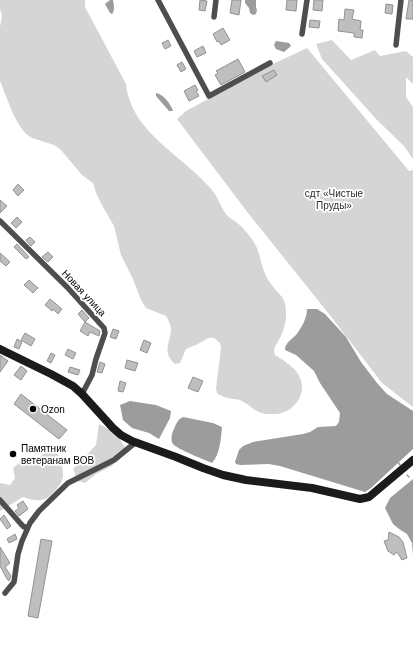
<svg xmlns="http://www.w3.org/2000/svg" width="413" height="661" font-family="Arial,sans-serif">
	<rect width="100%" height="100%" fill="#fff"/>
	<!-- green -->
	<path fill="#d5d5d5" d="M0,0H85V7L126,84C131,133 184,156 212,190C218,197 220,206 226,214C230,219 237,222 242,227C246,231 252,239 255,244C260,253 261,266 266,276C270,284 276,290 282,297C289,307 286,326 281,336C279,340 276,344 274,349L275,355C283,360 293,366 298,374C310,392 293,415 273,414C269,414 264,414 261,413C253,410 247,403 240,400C231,398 224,399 217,393L216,388L221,348L220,343L214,338H208L198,344L186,349L180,363L175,364C161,352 171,342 171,328C170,323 168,319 166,316L146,308L141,300L133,279L121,255L114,226L103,207L96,193L93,183L82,175L61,150L54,145L32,138L26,134L21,128L13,114L0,81V27L2,15L0,9Z
		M332,40L351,60L375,50L380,56L406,51L413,57V84L406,77V97L413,107V159L404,146L377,120L322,59L316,44Z
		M307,48L409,171L413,170V407L382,383L329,314L248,213L177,119L186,111L275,63Z
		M99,424C113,431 120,436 126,450L112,466L96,474L85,483L78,481L73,469L96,445Z
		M54,446C59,456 63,465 63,476C63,484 49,500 41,500C35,501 29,499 23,497L0,511V483L10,485L15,478L13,468L26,458L36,460C42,456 47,449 54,446Z"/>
	<!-- water -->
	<path fill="#9c9c9c" d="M110,0H113C114,4 115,11 112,14L110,13L105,4Z
		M245,0H256V7L257,10L256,14L253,15L250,13L249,8L245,3Z
		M276,41L289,43L291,46L284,52L276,49L274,45Z
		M156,93C163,94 171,104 173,111H169L156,96Z
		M307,309H317L325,314L346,337L361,362L377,383L387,394L413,411V449L371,488L365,492L280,466L269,464L240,465L236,464L235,462L239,450L243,446L253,442L303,434L310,432L318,427L336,426L339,422L340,413L320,383L314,371L296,355L285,350C285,343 291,340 296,335C302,327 307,318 307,309Z
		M130,401L156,405L171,411L170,418L159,439L149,433L132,428L123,420L120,405Z
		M183,417L213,423L222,427C221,437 220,455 212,463C205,460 177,449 173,444C170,440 172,433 174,429C176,424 178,419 183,417Z
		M413,479V555L412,543L407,534L399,529L393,524L385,508L390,498Z"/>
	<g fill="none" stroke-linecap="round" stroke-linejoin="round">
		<!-- stream -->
		<path stroke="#9c9c9c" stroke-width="1.5" d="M398,462L400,465
			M407,475L409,477"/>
	</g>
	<!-- building -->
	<path fill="#bebebe" stroke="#929292" d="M200,0L207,1L205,11L199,10Z
		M232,0H241L239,15L230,13Z
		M287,0H297L296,11L286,10Z
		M314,0H323L322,11L313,10Z
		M409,0H413V19H406Z
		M386,4L393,5L392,14L385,13Z
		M345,9L354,10L352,19L361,21L360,30H363L362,38L354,37V33L338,31L339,19L344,20Z
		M310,20L320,21L319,28L309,27Z
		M223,28L230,40L221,45L219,41L217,42L213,34Z
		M168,40L171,46L165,49L162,43Z
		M203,46L206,53L197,57L194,51Z
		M238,59L245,72L221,85L215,75L218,73L216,71Z
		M182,62L186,69L181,72L177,65Z
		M274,70L277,75L266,82L262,76Z
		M195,85L198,90L196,91L199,96L189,101L184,91Z
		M18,184L24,190L18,196L13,190Z
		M0,200L7,206L0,213Z
		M17,217L22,222L16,228L11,223Z
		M30,237L35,242L31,246L26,240Z
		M17,244L29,257L26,259L14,247Z
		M48,252L53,257L48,262L42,257Z
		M0,253L10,262L6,266L0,261Z
		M29,280L38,288L33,293L24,285Z
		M76,281L82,287L77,291L71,285Z
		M92,297L96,301L92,306L88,302Z
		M50,299L62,309L58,314L53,309L52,311L45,305Z
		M82,310L89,318L85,322L78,314Z
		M85,322L100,331L99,336L90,332L88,336L80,331Z
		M113,329L119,331L116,339L110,337Z
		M25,333L35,339L31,346L21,340Z
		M17,339L22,342L19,349L14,347Z
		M144,340L151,343L147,353L140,350Z
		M68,349L76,353L73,359L65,355Z
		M51,353L55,355L51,363L47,361Z
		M0,355L8,361L0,372Z
		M127,360L138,363L135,371L125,368Z
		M100,362L105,364L102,373L97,372Z
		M21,366L27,371L21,380L14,375Z
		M70,367L80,370L78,375L68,372Z
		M193,377L203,381L198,392L188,388Z
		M120,381L126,383L123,392L118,391Z
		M21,394L67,430L59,439L14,404Z
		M23,501L28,509L19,516L15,511L19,508L17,505Z
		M4,515L11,526L7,529L0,519Z
		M389,532L399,537L403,542L407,558L402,560L397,552L394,555L388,551L384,541L388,540Z
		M15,534L17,539L9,543L7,539Z
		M41,539L52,541L38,618L28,616Z
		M0,547L10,563L5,567L11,576L9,581L7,579L0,566Z"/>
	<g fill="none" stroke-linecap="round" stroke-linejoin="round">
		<!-- minor -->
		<path stroke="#4e4e4e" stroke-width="5.5" d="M158,0L209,96L270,63
			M214,17L216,0
			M302,34L307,0
			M396,45L401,0
			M0,221L67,287L104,328L105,333L96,359L92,375L82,394
			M0,500L21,524L24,527H28
			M5,593L14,582L18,554L22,541L30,523L39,511L68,483L114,460L136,442"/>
		<!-- secondary -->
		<path stroke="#1b1b1b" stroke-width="8" d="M0,349L51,374L73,386L82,394L113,428L121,435L132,441L176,457L203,468L223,475L246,480L312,488L360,499L369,497L413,460"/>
	</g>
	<!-- markers -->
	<g fill="#000" stroke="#fff" stroke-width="1.5">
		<circle cx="33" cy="409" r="4"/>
		<circle cx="13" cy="454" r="4"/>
	</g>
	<g text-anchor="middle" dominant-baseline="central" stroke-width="3.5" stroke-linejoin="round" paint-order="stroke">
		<!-- park labels -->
		<g font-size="10" fill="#2c2c2c" stroke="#fff">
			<text x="334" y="193">сдт «Чистые<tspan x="334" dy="12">Пруды»</tspan></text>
		</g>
		<!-- street labels -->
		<g font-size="10" fill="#000" stroke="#fff">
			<text transform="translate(84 293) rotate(47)">Новая улица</text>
		</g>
		<!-- poi labels -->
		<g font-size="10" fill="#000" stroke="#fff" text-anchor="start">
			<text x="41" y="409">Ozon</text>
			<text x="21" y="448">Памятник<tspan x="21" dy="12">ветеранам ВОВ</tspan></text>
		</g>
	</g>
</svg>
